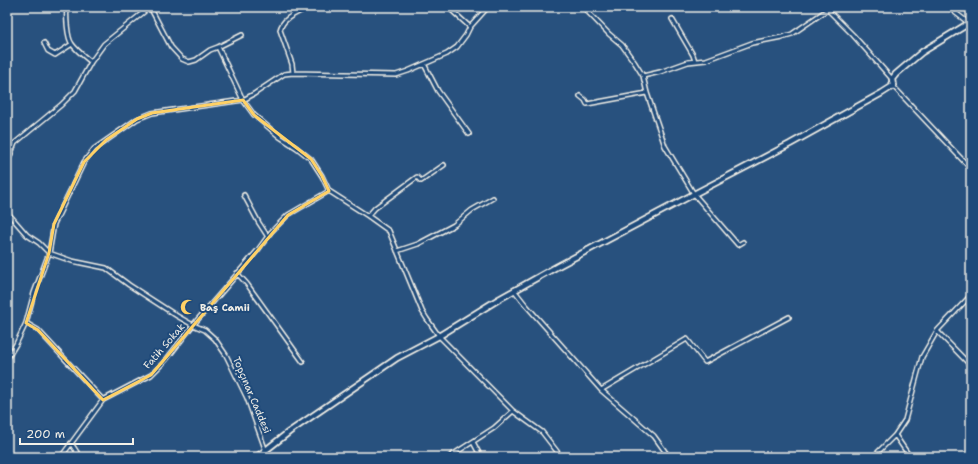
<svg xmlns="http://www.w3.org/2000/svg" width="978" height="464" font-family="'Shantell Sans',sans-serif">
	<rect width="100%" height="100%" fill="#28517e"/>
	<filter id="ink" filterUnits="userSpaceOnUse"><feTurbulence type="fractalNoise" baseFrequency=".025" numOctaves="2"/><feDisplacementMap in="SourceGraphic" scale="8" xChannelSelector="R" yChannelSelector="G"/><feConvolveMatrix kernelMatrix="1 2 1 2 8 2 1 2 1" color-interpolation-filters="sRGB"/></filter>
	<g filter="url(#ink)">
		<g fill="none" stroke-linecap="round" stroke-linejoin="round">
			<defs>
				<path id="street" d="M60,7L66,11
					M67,7C66,15 67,38 72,44C76,50 85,57 91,62
					M150,7L171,47L182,59L189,62L196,60L210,50L218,47L243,100L254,115L280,137L297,148L311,159L322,176L329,191L368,216L389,231L422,311L427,319L439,336L513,411L542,432L559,454
					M289,7L294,14
					M448,7L470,27
					M583,7L609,34L622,45L635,63L643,76L647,93L665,146L694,194L738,245L743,242
					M825,7L853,35L892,79
					M948,7L970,24
					M672,19L693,55L695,61
					M44,43L48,51L55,55L72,44
					M218,47L242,35
					M424,64L438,91L469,134
					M293,73L292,64L280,30C283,17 298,13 309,7
					M643,76L660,72L688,62L706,60L752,43L782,37L792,34L827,10
					M893,86L971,169
					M580,96L585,100L587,104L647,93
					M7,164L15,143L61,105L75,91L91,62L104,44L150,7
					M244,195L259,223L268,237
					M7,212L27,235L39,243L49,253L34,293L26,323L16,344L7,359
					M368,216L375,208L417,177L421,181L444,165
					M397,251L418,244L454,225L472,210L493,198
					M237,273L247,284L303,362
					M514,290L525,304L601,390L654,436L669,457
					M26,323L38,330L103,400
					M937,331L971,366
					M601,390L687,339L705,362L789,317
					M895,435L910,457
					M473,442L481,457
					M71,443L80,457
					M61,457L103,400L151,375L166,360L193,325L258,250L271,232L288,215L329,191
					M268,457L247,398L226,355L215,339L205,330L193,325L177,316L129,285L106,268L72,261L49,253L54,224L84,162L94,149L137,119L152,113L243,100L254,94L284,74L293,73L396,75L408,71L447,54L457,47L466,35L470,27L488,7
					M449,457L494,428L513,411
					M873,457L895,435L905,420L922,357L937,331L971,295"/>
				<path id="secondary" d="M257,457L289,432L340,397L397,358L439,336L499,299L558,266L694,194L790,144L882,93L893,86L892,79L896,74L922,52L971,22"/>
			</defs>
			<!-- street casing -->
			<use href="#street" stroke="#f4f1e8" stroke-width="6"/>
			<!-- secondary casing -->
			<use href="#secondary" stroke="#f4f1e8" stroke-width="8"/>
			<!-- street -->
			<use href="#street" stroke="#1f4a7a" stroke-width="3"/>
			<!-- secondary -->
			<use href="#secondary" stroke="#1f4a7a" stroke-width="4.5"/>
		</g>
	</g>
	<!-- marked area -->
	<path fill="none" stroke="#ffd166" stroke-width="3" stroke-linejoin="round" d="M243,100L254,115L311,159L322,176L329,191L288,215L151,375L103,400L38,330L26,323L49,253L54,224L84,162L106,140L137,119L152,113Z"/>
	<!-- icons -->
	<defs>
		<symbol id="mosque-bare" viewBox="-9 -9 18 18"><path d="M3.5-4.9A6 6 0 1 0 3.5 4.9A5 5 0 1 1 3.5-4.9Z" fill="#ffd166" stroke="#1f4a7a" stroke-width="2.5" paint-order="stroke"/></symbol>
	</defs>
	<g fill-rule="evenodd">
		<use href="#mosque-bare" x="177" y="296" width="22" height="22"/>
	</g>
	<g text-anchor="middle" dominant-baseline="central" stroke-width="4" stroke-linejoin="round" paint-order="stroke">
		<!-- poi labels -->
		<g font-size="10" font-weight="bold" fill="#f4f1e8" stroke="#1f4a7a" text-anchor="start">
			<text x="200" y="307">Baş Camii</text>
		</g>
		<!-- street labels -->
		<g font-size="10" fill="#f4f1e8" stroke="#1f4a7a">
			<text transform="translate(164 346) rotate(-49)">Fatih Sokak</text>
			<text transform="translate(252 395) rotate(67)">Topçınar Caddesi</text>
		</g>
	</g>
	<!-- margin -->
	<rect width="978" height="464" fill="none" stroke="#1f4a7a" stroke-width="24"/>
	<rect x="12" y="12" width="954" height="440" fill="none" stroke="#f4f1e8" stroke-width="1.5" filter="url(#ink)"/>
	<!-- scale -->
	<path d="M20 438v6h113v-6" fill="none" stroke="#f4f1e8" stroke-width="2"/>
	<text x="26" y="438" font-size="12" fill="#f4f1e8" stroke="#1f4a7a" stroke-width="3" paint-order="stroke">200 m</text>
</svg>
